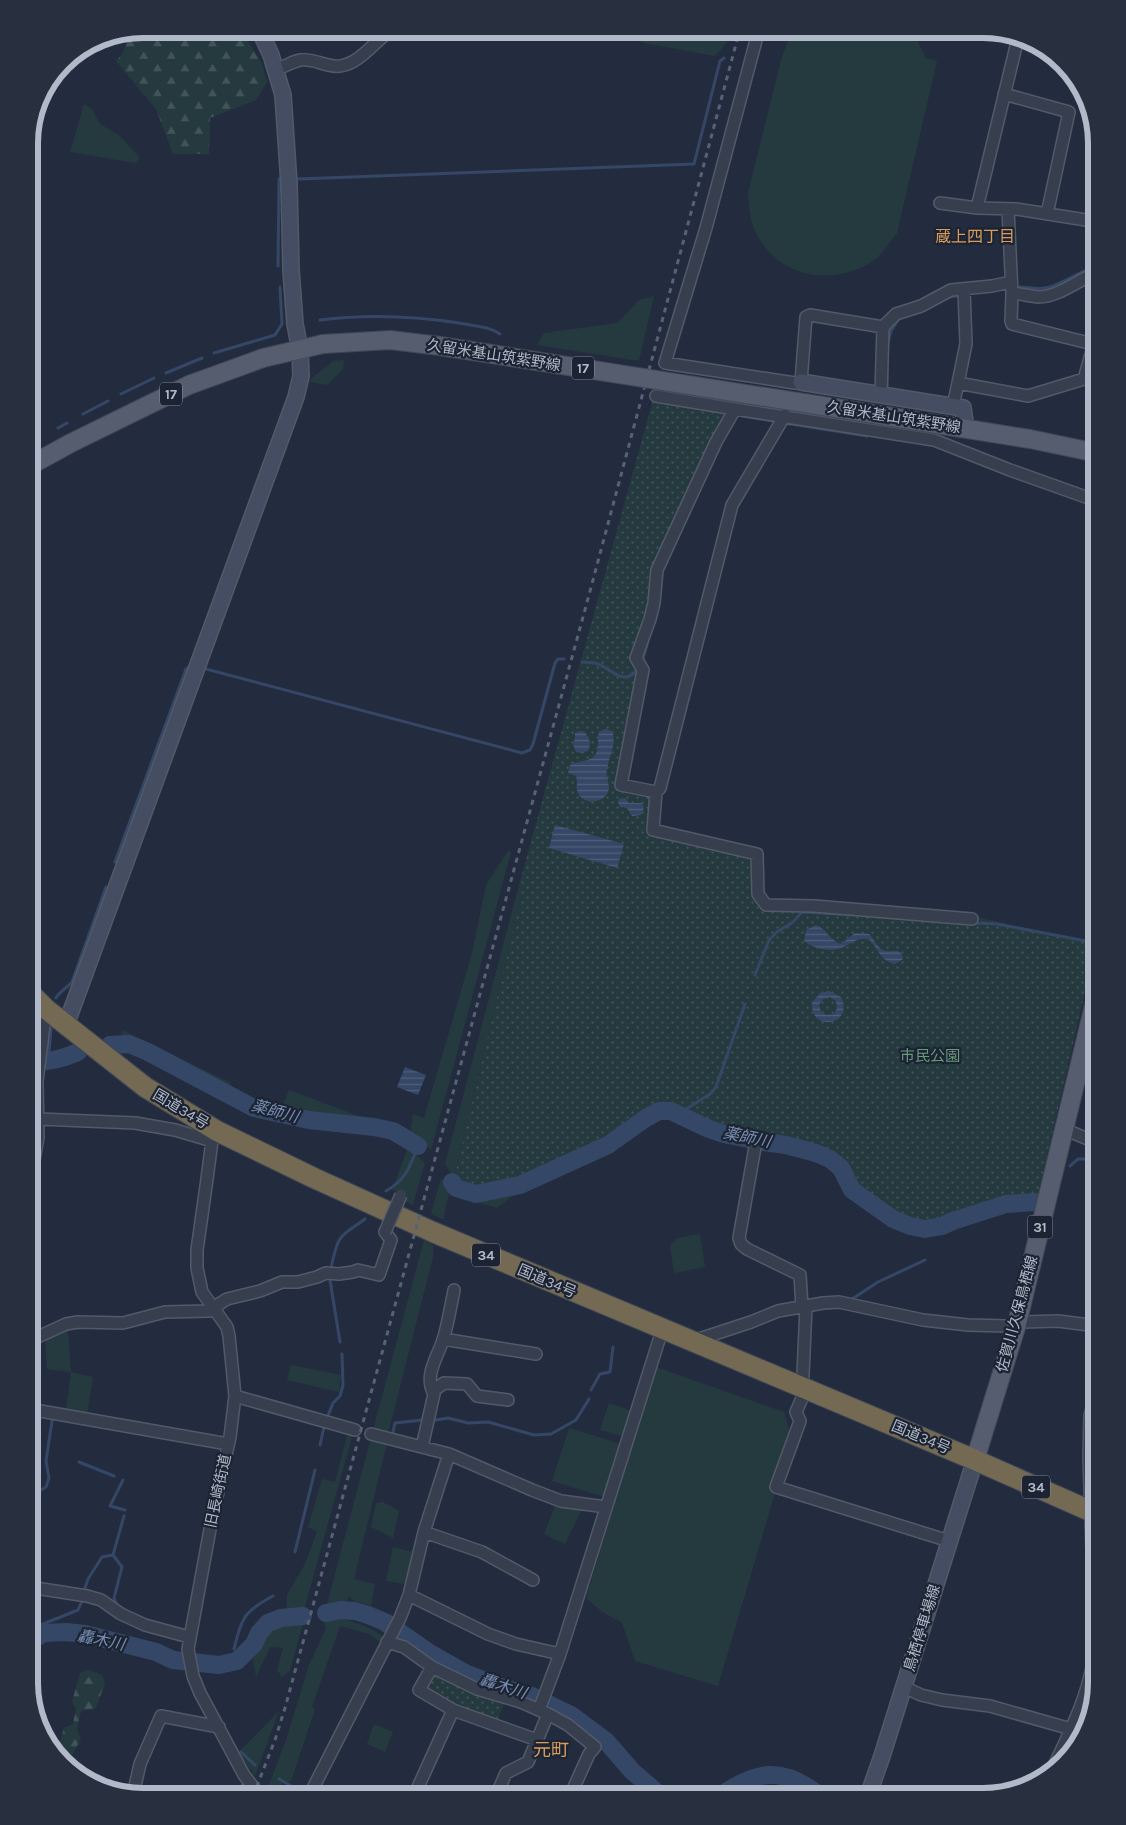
<svg xmlns="http://www.w3.org/2000/svg" width="1126" height="1825" font-family="Karla,'Noto Sans JP',sans-serif">
	<defs>
		<pattern id="forest-firs" width="22" height="20" patternUnits="userSpaceOnUse" patternTransform="scale(1.25)"><rect width="22" height="20" fill="#253a3f"/><path d="M5 1l3.5 6h-7zM16 11l3.5 6h-7z" fill="#425459"/></pattern>
		<pattern id="park-dots" width="8" height="8" patternUnits="userSpaceOnUse" patternTransform="scale(1.25)"><rect width="8" height="8" fill="#253a3f"/><path d="M2 2h.1M6 6h.1" fill="none" stroke="#425459" stroke-width="1.8" stroke-linecap="round"/></pattern>
		<pattern id="water-rules" width="6" height="5" patternUnits="userSpaceOnUse" patternTransform="scale(1.25)"><rect width="6" height="5" fill="#354766"/><path d="M0 2.5h6" fill="none" stroke="#505f7b"/></pattern>
	</defs>
	<rect width="100%" height="100%" fill="#232c3e"/>
	<!-- green -->
	<path fill="#253a3f" d="M619,29H731L727,42L715,56L644,43Z
		M798,29H907L918,42L926,58L937,61L897,233C889,243 882,255 871,262C830,287 780,277 757,235C750,222 749,208 748,193L782,56L789,40Z
		M84,104L92,109L100,124L120,136L140,158L135,163L70,152Z
		M654,296L639,361L537,345L544,333L617,323L639,300Z
		M344,360L343,369L327,385L310,382L311,379L333,361Z
		M508,851L511,852L431,1150L410,1134L413,1114L424,1118L472,953L486,885Z
		M519,885L522,894L454,1178L445,1164Z
		M122,1030L231,1083L228,1088L150,1047L121,1037Z
		M289,1090L372,1121L316,1116L281,1109Z
		M408,1147L425,1163L413,1205L404,1201L407,1194L392,1190Z
		M441,1178L450,1189L443,1219L431,1214Z
		M523,1188L497,1208L474,1201Z
		M700,1234L705,1267L674,1273L670,1246L677,1238Z
		M424,1240L433,1245V1257L388,1434L373,1430Z
		M68,1328L71,1372L93,1377L87,1414L66,1410L71,1372L47,1369L45,1339Z
		M291,1365L341,1375L339,1392L287,1380Z
		M656,1367L784,1412L790,1432L769,1491L775,1493L718,1686L635,1661L622,1623L601,1611L586,1598Z
		M609,1403L632,1411L624,1437L600,1430Z
		M569,1428L621,1444L605,1497L552,1481Z
		M348,1432L353,1433L304,1610L287,1612V1595L305,1564L317,1532L308,1527L322,1479L335,1482Z
		M371,1438L387,1443L354,1579L375,1584L371,1606L354,1601L349,1596L342,1607L326,1608Z
		M383,1502L399,1511L393,1538L371,1527L376,1503Z
		M556,1503L583,1507L565,1544L544,1534Z
		M393,1547L414,1552L405,1584L386,1581Z
		M339,1617L367,1627L383,1636L380,1642L369,1634L340,1626L312,1707L315,1709L291,1781L283,1783L276,1796H274L267,1790L285,1743L309,1665L326,1629L323,1619Z
		M304,1620L290,1671L282,1677L277,1670L283,1648L270,1647L256,1677L253,1659C271,1630 270,1628 304,1620Z
		M279,1711L255,1776L239,1752Z
		M374,1724L393,1732L385,1752L367,1744Z"/>
	<!-- forest -->
	<path fill="url(#forest-firs)" d="M139,29H223L241,31L261,62L267,82L256,100L210,118L209,154H173L156,109L116,61L123,53L128,38Z
		M88,1670L102,1675L105,1683L96,1708L81,1711L77,1729L81,1739L71,1757H62L57,1752L64,1728L73,1724L76,1709L72,1702L80,1673Z"/>
	<!-- park -->
	<path fill="url(#park-dots)" d="M653,400L730,411L654,570L650,608L633,659L640,673L618,787L651,793L649,832L746,854L753,860L754,896L765,912L813,909L976,917L1093,944L1089,975L1037,1199L1002,1201L933,1222L918,1225L908,1224L895,1219L859,1190L842,1161L830,1153L785,1142L735,1134L710,1126L669,1108L657,1109L603,1143L527,1177L476,1190L465,1187L454,1178L522,894L519,885Z
		M435,1673L505,1701L496,1723L453,1707L424,1690Z"/>
	<!-- water -->
	<path fill="url(#water-rules)" fill-rule="evenodd" d="M605,729L612,731C617,744 609,756 607,769C605,777 611,784 608,792C603,803 586,805 579,795C575,788 578,782 576,776L568,773L570,765C579,760 593,763 597,751C599,745 597,739 599,732Z
		M579,731L585,732L590,742L589,750L583,753L576,752L573,745L575,738V733Z
		M625,798L629,803H642L644,808L641,815L632,816L627,808L620,807L618,802L619,799Z
		M555,825L624,844L617,868L549,848Z
		M816,925C827,929 830,941 841,944L855,933L869,934C874,939 877,947 883,950C892,954 901,946 903,959L895,964C877,960 876,941 867,939C858,937 849,945 841,948C830,952 814,949 804,941L806,930Z
		M829,991L841,997C855,1024 811,1034 812,1003L820,993ZM830,997L836,1001L837,1008L834,1014L827,1015L821,1012L819,1005L823,999Z
		M405,1067L426,1075L418,1095L397,1087Z"/>
	<g fill="none" stroke-linecap="round" stroke-linejoin="round">
		<!-- stream -->
		<path stroke="#354766" stroke-width="3" d="M298,179L694,164L720,61L724,58
			M278,266L279,179
			M1015,287C1027,286 1039,291 1050,287C1067,281 1081,271 1097,266
			M949,297L962,295
			M320,320C367,314 413,316 459,323C474,326 488,326 500,334
			M887,346L891,331L898,320
			M214,353L275,335L282,324L280,287
			M887,367V385
			M166,373L202,358
			M121,394L154,378
			M83,414L108,401
			M742,416L778,422
			M784,423L867,436
			M58,428L67,423
			M582,662C587,663 593,662 598,664C612,669 624,688 639,668
			M642,663L648,640
			M206,669L522,753L530,750L533,744L555,663L558,659H564
			M115,862L186,669L191,666
			M972,923L997,924L1091,942L1097,920
			M755,975L769,940L777,932L793,922L802,912L853,915
			M56,998C60,991 67,988 72,982L106,887
			M46,1062L49,1052L51,1029
			M677,1115L710,1094L716,1087L745,1004
			M1070,1166L1078,1159H1097
			M386,1191C406,1180 410,1166 418,1146
			M331,1268C338,1235 338,1238 365,1219
			M330,1280L340,1342
			M849,1301L878,1282L925,1260
			M591,1390L600,1374L610,1372L613,1347
			M327,1418L333,1403L340,1396L343,1385L342,1354
			M436,1420L448,1418L468,1423L488,1422L534,1435L551,1434L576,1420L589,1399
			M393,1432L395,1423L422,1420
			M320,1445L324,1427
			M79,1462L114,1476
			M123,1480L110,1506L125,1510
			M29,1509C32,1497 35,1493 46,1487L49,1478L46,1461L52,1421
			M295,1552L315,1470
			M113,1555L122,1567L114,1598L117,1606
			M84,1591L88,1579L102,1557L113,1555L124,1516
			M29,1624L38,1626L78,1610L82,1601
			M234,1649C242,1618 243,1612 273,1596
			M241,1752L255,1765
			M279,1779L305,1794"/>
		<!-- river -->
		<path stroke="#354766" stroke-width="18" d="M110,1045L129,1044L148,1052L254,1108L309,1120L374,1127L393,1131L418,1146
			M29,1062C47,1063 62,1059 78,1052
			M452,1182L456,1188L476,1194L520,1185L608,1145L646,1118L659,1111H671L709,1129L724,1134L763,1142L786,1145L816,1153L830,1159L841,1168L852,1190L893,1219L910,1226L925,1229L942,1226L953,1221L1006,1204L1035,1202
			M326,1613L341,1610L355,1611L368,1615L385,1622L428,1652L467,1674L503,1688L532,1696L571,1715L606,1741L632,1771L661,1796
			M29,1641L45,1633L66,1632L85,1634L156,1652L173,1660L219,1665L237,1661L254,1644L259,1633L268,1623L281,1618L303,1616
			M720,1796C757,1770 783,1766 820,1796"/>
		<defs>
			<path id="street" d="M553,29H561
				M759,29L706,228L665,363L795,383L801,382L806,317L810,315L883,327L881,394
				M1018,38L977,208L1016,209L1086,220H1097
				M275,69C284,68 292,61 301,60C320,58 332,74 354,61C368,53 378,39 392,29
				M1004,94L1069,112L1047,214
				M940,203L977,208
				M1008,209L1012,293L1011,321L1012,324L1097,345
				M1012,293C1021,294 1030,296 1039,297C1059,297 1079,279 1097,273
				M883,327L896,314L921,306L951,290L992,286L1011,282
				M958,383L966,344L964,289
				M656,396L735,409
				M953,406L958,383L1028,396L1084,379L1094,344
				M785,415L732,505L660,788L656,792L653,830L757,854L758,894L766,905L814,906L972,919
				M656,792L621,785L643,670L636,658L650,619L654,603L657,570L716,442L735,409L934,440L1010,470L1097,501
				M29,1046L42,1044
				M39,1119L135,1123L175,1130L212,1141
				M1064,1129L1097,1143
				M217,1131L212,1141L207,1179L197,1250V1268L202,1292L227,1327L229,1336L235,1396L230,1437L211,1524L188,1649L193,1676L200,1693L244,1775L260,1796
				M755,1147L739,1238L741,1244L747,1249L800,1275L802,1307
				M29,1189L38,1137L37,1081L46,1009
				M806,1306L802,1398L796,1412L800,1421L776,1487L949,1541
				M443,1339L536,1354
				M29,1341L66,1324L78,1322L123,1323L165,1312L208,1311L214,1310L219,1304L227,1299L260,1291L282,1282H298L317,1277L326,1273L339,1274L353,1272L358,1270L379,1275L391,1240L385,1232
				M693,1341L751,1322L778,1311L823,1303L839,1302L923,1320L968,1325L1007,1326L1024,1322L1058,1321L1097,1326
				M433,1391L444,1383L467,1384L477,1396L508,1400
				M235,1396L355,1430
				M29,1409L228,1444
				M371,1434L449,1454L532,1490L561,1501L606,1507
				M422,1447L434,1394C423,1375 439,1355 444,1337C448,1322 451,1306 454,1290
				M424,1532L482,1552L533,1580
				M29,1587L87,1596L101,1600L121,1614L145,1625L189,1637
				M409,1595L488,1634L516,1644L560,1654
				M387,1642L404,1647L432,1667L477,1689L521,1702L548,1714L528,1762L506,1773L496,1796
				M432,1667L419,1690L453,1710L537,1740
				M904,1687L921,1695L942,1700L990,1706L1071,1729
				M539,1710L560,1654L659,1340
				M548,1714L568,1725L595,1747L589,1754L570,1796
				M1054,1766C1072,1727 1093,1687 1095,1643L1089,1457L1090,1416L1097,1391
				M133,1795L140,1764L161,1716L219,1727
				M236,1796L252,1786
				M309,1796L400,1618L409,1595L424,1532L449,1454
				M414,1796L453,1710"/>
			<path id="secondary" d="M801,382L963,408L966,429
				M66,1025L296,397L301,376L300,350L295,324L291,270L289,184L283,95L271,55L259,29
				M868,1796L882,1756L975,1460"/>
			<path id="primary" d="M842,409L1030,439L1097,453
				M29,466L71,443L189,385L263,358L323,344
				M975,1460L1017,1324L1097,993"/>
			<path id="highway" d="M29,992L46,1009L145,1087L217,1131L314,1178L433,1232L975,1460L1097,1514"/>
		</defs>
		<!-- street casing -->
		<use href="#street" stroke="#525a69" stroke-width="14"/>
		<!-- secondary casing -->
		<use href="#secondary" stroke="#525a69" stroke-width="18"/>
		<!-- primary casing -->
		<use href="#primary" stroke="#404857" stroke-width="20"/>
		<!-- highway casing -->
		<use href="#highway" stroke="#3f4756" stroke-width="22"/>
		<!-- street -->
		<use href="#street" stroke="#373f4e" stroke-width="11"/>
		<!-- secondary -->
		<use href="#secondary" stroke="#444d61" stroke-width="15"/>
		<!-- primary -->
		<use href="#primary" stroke="#555d6e" stroke-width="18"/>
		<!-- highway -->
		<use href="#highway" stroke="#746a53" stroke-width="20"/>
		<!-- rail -->
		<path stroke="#586275" stroke-width="3" stroke-dasharray="5 5" stroke-linecap="butt" d="M253,1796L275,1740L285,1708L589,595L740,29"/>
		<defs>
			<path id="street-bridge" d="M385,1232L401,1195"/>
			<path id="primary-bridge" d="M323,344L390,340L440,346L842,409"/>
		</defs>
		<!-- street-bridge casing -->
		<use href="#street-bridge" stroke="#525a69" stroke-width="14" stroke-linecap="butt"/>
		<!-- primary-bridge casing -->
		<use href="#primary-bridge" stroke="#404857" stroke-width="20" stroke-linecap="butt"/>
		<!-- street-bridge -->
		<use href="#street-bridge" stroke="#373f4e" stroke-width="11"/>
		<!-- primary-bridge -->
		<use href="#primary-bridge" stroke="#555d6e" stroke-width="18"/>
	</g>
	<g text-anchor="middle" dominant-baseline="central" stroke-width="4.5" stroke-linejoin="round" paint-order="stroke">
		<!-- shield labels -->
		<g fill="#1c2433" stroke="#858d9c" stroke-width="1">
			<rect x="572" y="356.5" width="22" height="23" rx="4"/>
			<rect x="160" y="382.5" width="22" height="23" rx="4"/>
			<rect x="1027.5" y="1215.5" width="25" height="23" rx="4"/>
			<rect x="472" y="1243.5" width="28" height="23" rx="4"/>
			<rect x="1022" y="1475.5" width="28" height="23" rx="4"/>
		</g>
		<g font-size="14" font-weight="bold" fill="#b2bac9">
			<text x="583" y="368">17</text>
			<text x="171" y="394">17</text>
			<text x="1040" y="1227">31</text>
			<text x="486" y="1255">34</text>
			<text x="1036" y="1487">34</text>
		</g>
		<!-- street labels -->
		<g font-size="15" fill="#b2bac9" stroke="#1c2433">
			<text transform="translate(494 355) rotate(9)">久留米基山筑紫野線</text>
			<text transform="translate(894 417) rotate(9)">久留米基山筑紫野線</text>
			<text transform="translate(181 1109) rotate(31)">国道34号</text>
			<text transform="translate(547 1281) rotate(23)">国道34号</text>
			<text transform="translate(1017 1314) rotate(-75)">佐賀川久保鳥栖線</text>
			<text transform="translate(921 1437) rotate(23)">国道34号</text>
			<text transform="translate(218 1491) rotate(-78)">旧長崎街道</text>
			<text transform="translate(922 1628) rotate(-73)">鳥栖停車場線</text>
		</g>
		<!-- park labels -->
		<g font-size="15" fill="#689b78" stroke="#1c2433">
			<text x="930" y="1056">市民公園</text>
		</g>
		<!-- neighbourhood labels -->
		<g font-size="16" fill="#d99c5e" stroke="#1c2433">
			<text x="975" y="236">蔵上四丁目</text>
		</g>
		<!-- water labels -->
		<g font-size="16" font-style="italic" fill="#798eb2" stroke="#1c2433">
			<text transform="translate(275 1111) rotate(15)">薬師川</text>
			<text transform="translate(747 1137) rotate(12)">薬師川</text>
			<text transform="translate(101 1640) rotate(11)">轟木川</text>
			<text transform="translate(503 1686) rotate(18)">轟木川</text>
		</g>
		<!-- quarter labels -->
		<g font-size="18" fill="#d99c5e" stroke="#1c2433">
			<text x="551" y="1750">元町</text>
		</g>
	</g>
	<!-- crop -->
	<path d="M0 0H1126V1825H0ZM143 38H983A105 105 0 0 1 1088 143V1683A105 105 0 0 1 983 1788H143A105 105 0 0 1 38 1683V143A105 105 0 0 1 143 38Z" fill="#28303f" fill-rule="evenodd"/>
	<path fill="none" stroke="#b2bac9" stroke-width="6" d="M143 38H983A105 105 0 0 1 1088 143V1683A105 105 0 0 1 983 1788H143A105 105 0 0 1 38 1683V143A105 105 0 0 1 143 38Z"/>
</svg>
